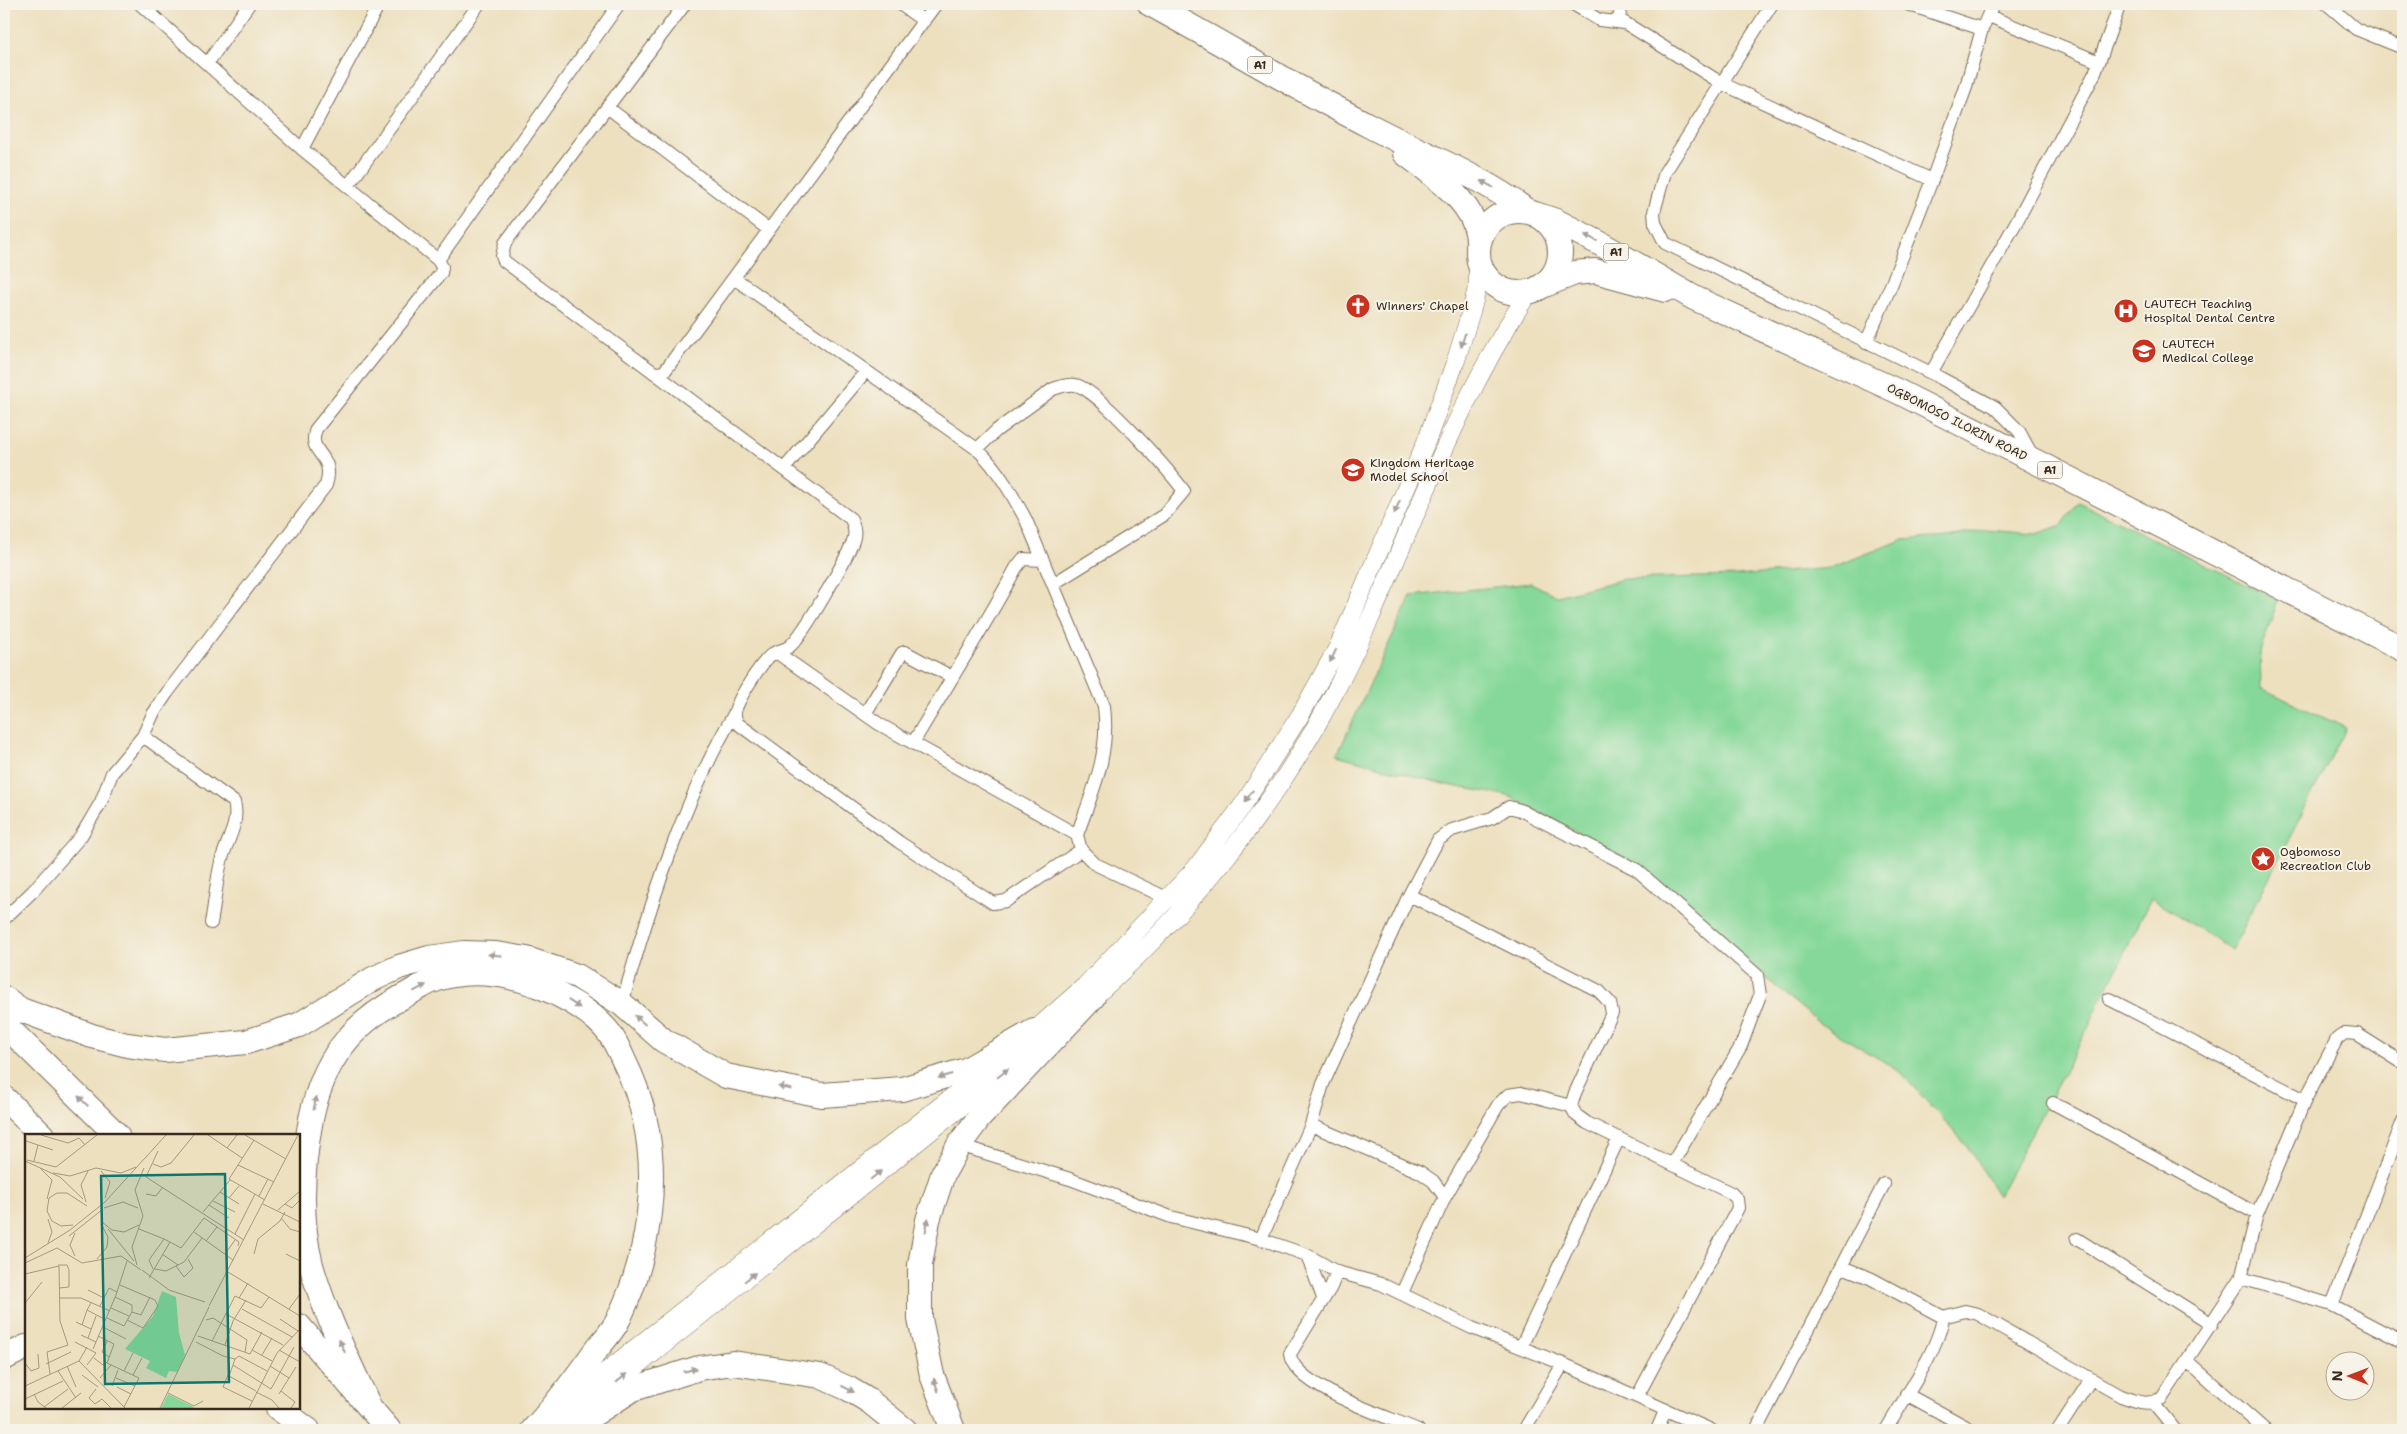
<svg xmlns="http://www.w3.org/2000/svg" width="2407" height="1434" font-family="'Shantell Sans',sans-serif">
	<rect width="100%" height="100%" fill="#f7f3e8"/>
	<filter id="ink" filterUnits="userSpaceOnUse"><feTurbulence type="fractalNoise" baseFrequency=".02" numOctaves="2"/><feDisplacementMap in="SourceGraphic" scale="10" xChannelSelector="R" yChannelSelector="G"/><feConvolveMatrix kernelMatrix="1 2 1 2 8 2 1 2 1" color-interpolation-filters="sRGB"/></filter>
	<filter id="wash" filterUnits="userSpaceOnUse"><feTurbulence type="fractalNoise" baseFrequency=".0096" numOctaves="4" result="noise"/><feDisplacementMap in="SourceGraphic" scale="20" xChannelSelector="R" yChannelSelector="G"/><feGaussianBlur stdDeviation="1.12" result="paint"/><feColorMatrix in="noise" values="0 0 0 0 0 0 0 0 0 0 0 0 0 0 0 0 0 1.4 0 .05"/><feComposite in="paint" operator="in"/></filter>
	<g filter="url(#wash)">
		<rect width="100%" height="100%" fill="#ede0bf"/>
		<!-- park -->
		<path fill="#85d899" stroke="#60815c" d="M2078,502L2278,600L2260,652L2261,688L2346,728L2232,950L2151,898L2086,1031L1998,1196L1967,1146L1898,1070L1819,1023L1626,859L1509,796L1447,785L1337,755L1411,596L1531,583L1557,596L1624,579L1737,576L1830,568L1902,540L1947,537L1986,530L2036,534L2062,525Z"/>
	</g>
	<g filter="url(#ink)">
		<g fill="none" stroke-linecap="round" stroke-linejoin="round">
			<defs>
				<path id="street" d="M685,4L505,243L502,256L504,261L851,519C854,527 856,533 853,541C846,560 804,634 790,646C787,649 781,650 776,652L879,724L1077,835L1081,850L1095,864L1175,902
					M900,4L924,21
					M1573,4L1599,20L1625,23L1723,84L1932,180
					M1772,4L1665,172L1654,212L1655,223L1665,243L1931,373L1995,407L2019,431L2033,457
					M1907,4L1982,29
					M2327,4L2356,29L2403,48
					M1989,16L2099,62
					M1619,21L1621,4
					M207,64L249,4
					M607,107L769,230
					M302,149L379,4
					M348,186L479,4
					M438,260L619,4
					M734,278L977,449C998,469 1012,494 1026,520L1104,706C1110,755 1093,790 1077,835
					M1866,343L1892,283L1932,180L1965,90L1982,29L1993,4
					M657,373L664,372L936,4
					M1931,373L2018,219L2095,73L2120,4
					M977,449L997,430L1053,389C1060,387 1067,384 1075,385C1096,387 1170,472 1184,491L1164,515L1053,584
					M784,469L866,371
					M776,652C764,656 739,698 735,711C734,716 736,719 737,723L899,842L982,896L993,903L1006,901L1081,850
					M865,714L902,653L905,652L952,677
					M143,736L234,802C240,824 226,841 221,862C216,882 215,903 211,923
					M913,743C947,685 984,628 1016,568L1023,559L1043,560
					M1409,895L1599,991L1610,1003L1612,1013L1575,1093L1571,1106L1576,1115L1587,1123L1731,1193L1737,1199L1738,1208L1637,1397
					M4,919L33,891L81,836L101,802L112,773L143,736L153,714L167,693L326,485C336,453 306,455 316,429L441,273L442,267L438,260L302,149L140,4
					M2109,999L2305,1100
					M622,1004C650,905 682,803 734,714
					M2053,1103L2257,1214
					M1311,1125L1420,1172L1433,1181L1445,1197
					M959,1145L1070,1179L1171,1217L1261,1239L1307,1255L1337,1272L1381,1284L1472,1328L1563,1364L1711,1430
					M1261,1239L1311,1125L1323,1084L1409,895L1438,840L1452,830L1492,818L1509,807L1520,810L1637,870L1757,975L1760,995L1741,1046L1672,1164
					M2077,1239L2212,1324
					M1307,1255L1323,1298
					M1842,1267L1870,1278L1943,1317
					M1337,1272L1331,1287L1290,1354C1293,1387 1389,1417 1418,1430
					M2241,1278L2332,1305L2403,1342
					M1402,1293L1445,1197L1498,1105L1508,1095L1521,1093L1571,1106
					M2332,1305L2403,1121
					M1521,1347L1619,1138
					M2187,1361L2265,1430
					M1906,1394L1972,1430
					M2153,1403L2175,1430
					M1524,1430L1563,1364
					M1657,1430L1665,1411
					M1756,1430L1884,1184
					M1886,1430C1903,1400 1939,1349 1943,1317L1965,1311L1978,1314L2121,1396C2136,1401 2147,1407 2162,1398L2241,1278L2257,1214L2305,1100L2337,1039L2345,1033L2357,1034L2403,1063
					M2058,1430L2091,1379"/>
				<path id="secondary" d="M1085,1005C1182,920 1269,815 1330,701C1401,567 1444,419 1529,292
					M1026,1038L1085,986L1196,868L1243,805L1301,714L1339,645L1426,442L1456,360L1473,305L1478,283V258
					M560,1408L996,1062
					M557,1430L1031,1051"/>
				<path id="highway" d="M1150,4C1224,44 1296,88 1370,126C1423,154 1479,175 1527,211
					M1405,153C1434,176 1481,205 1478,247
					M1478 252a41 41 0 1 1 82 0a41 41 0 1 1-82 0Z
					M1535,214L1556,221L1601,244L1694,298L1897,391L2403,649
					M1542,286L1575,273L1595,271L1665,290
					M4,998L21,1010L92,1036L127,1045L165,1050L246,1042L299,1025L373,979L399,967L429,958L464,953L496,954L527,959L577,976L622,1004L663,1040L726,1076L822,1095L902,1089L966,1070L1034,1031
					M4,1024L117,1135
					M4,1098L42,1135
					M299,1326L389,1430
					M4,1358L26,1347
					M369,1406C348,1360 325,1314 311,1265C299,1218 302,1166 311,1119C323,1061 350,1025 402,997C412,992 422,985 432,981C464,968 506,973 537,985C561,995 587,1008 604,1027C613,1036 619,1050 624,1061C654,1121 657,1185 643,1249C638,1272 629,1297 619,1318C614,1330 604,1340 596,1350C576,1378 556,1405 533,1430
					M278,1408L308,1430
					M569,1430L633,1389L699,1368L733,1363L820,1376L849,1389L869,1401L905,1430
					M953,1430L932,1375L920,1319V1265L928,1220L943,1174L959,1145L979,1118L1093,997"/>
			</defs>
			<!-- street casing -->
			<use href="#street" stroke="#796a56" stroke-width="14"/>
			<!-- secondary casing -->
			<use href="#secondary" stroke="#796a56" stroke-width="19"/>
			<!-- highway casing -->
			<use href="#highway" stroke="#796a56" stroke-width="26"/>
			<!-- street -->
			<use href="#street" stroke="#fff" stroke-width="12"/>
			<!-- secondary -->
			<use href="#secondary" stroke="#fff" stroke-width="18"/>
			<!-- highway -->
			<use href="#highway" stroke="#fff" stroke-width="24"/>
		</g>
		<!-- one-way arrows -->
		<defs><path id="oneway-solid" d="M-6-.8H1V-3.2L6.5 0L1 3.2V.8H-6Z" transform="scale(1.25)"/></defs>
		<g fill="#a79f9a">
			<use href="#oneway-solid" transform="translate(1487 184) rotate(-151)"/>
			<use href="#oneway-solid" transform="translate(1591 238) rotate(-153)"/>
			<use href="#oneway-solid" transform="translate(1463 340) rotate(108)"/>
			<use href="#oneway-solid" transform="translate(1397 507) rotate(114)"/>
			<use href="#oneway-solid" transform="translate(1333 656) rotate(117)"/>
			<use href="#oneway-solid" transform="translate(1249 796) rotate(124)"/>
			<use href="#oneway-solid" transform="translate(495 955) rotate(-174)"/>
			<use href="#oneway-solid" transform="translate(420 988) rotate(-28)"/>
			<use href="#oneway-solid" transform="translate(574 1004) rotate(33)"/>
			<use href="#oneway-solid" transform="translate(640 1020) rotate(-139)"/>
			<use href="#oneway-solid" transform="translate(1003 1073) rotate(-39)"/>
			<use href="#oneway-solid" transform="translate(945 1076) rotate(164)"/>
			<use href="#oneway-solid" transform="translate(785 1088) rotate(-168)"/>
			<use href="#oneway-solid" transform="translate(83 1101) rotate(-135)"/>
			<use href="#oneway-solid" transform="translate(315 1103) rotate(-78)"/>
			<use href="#oneway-solid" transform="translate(876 1175) rotate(-39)"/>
			<use href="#oneway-solid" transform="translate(927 1225) rotate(-78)"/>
			<use href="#oneway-solid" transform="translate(750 1277) rotate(-39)"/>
			<use href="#oneway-solid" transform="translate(342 1346) rotate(-114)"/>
			<use href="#oneway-solid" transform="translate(690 1370) rotate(-15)"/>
			<use href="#oneway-solid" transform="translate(622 1378) rotate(-38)"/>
			<use href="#oneway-solid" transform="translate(936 1385) rotate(-110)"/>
			<use href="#oneway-solid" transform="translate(848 1389) rotate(27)"/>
		</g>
	</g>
	<!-- icons -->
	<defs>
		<symbol id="church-disc" viewBox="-11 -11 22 22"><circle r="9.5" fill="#c8321e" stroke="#f7f3e8"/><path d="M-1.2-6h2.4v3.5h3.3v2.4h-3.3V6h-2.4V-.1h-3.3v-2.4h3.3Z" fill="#fff"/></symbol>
		<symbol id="hospital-disc" viewBox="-11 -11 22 22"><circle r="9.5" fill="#c8321e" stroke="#f7f3e8"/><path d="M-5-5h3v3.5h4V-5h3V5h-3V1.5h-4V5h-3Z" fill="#fff"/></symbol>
		<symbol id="university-disc" viewBox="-11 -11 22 22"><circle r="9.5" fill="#c8321e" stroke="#f7f3e8"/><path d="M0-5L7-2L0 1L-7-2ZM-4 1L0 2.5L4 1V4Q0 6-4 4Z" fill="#fff"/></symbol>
		<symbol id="school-disc" viewBox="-11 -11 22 22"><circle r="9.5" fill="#c8321e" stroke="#f7f3e8"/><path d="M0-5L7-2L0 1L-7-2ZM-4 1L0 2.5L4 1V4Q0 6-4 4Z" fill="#fff"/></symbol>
		<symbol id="sight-disc" viewBox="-11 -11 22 22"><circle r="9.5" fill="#c8321e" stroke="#f7f3e8"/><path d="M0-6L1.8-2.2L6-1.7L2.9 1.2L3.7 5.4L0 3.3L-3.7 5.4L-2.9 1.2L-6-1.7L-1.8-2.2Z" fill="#fff"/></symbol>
	</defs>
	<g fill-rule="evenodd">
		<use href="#church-disc" x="1344" y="292" width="28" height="28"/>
		<use href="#hospital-disc" x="2112" y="297" width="28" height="28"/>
		<use href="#university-disc" x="2130" y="337" width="28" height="28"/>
		<use href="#school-disc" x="1339" y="456" width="28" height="28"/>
		<use href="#sight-disc" x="2249" y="845" width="28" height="28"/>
	</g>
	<g text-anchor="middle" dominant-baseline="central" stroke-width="4" stroke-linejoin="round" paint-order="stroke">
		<!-- shield labels -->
		<g fill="#f7f3e8" stroke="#73665b" stroke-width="1">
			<rect x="1247.5" y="56.5" width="25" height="17" rx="4"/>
			<rect x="1603.5" y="243.5" width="25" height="17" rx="4"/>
			<rect x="2037.5" y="461.5" width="25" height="17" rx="4"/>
		</g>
		<g font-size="11" font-weight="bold" fill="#3b2a1e">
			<text x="1260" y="65">A1</text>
			<text x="1616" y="252">A1</text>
			<text x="2050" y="470">A1</text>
		</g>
		<!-- poi labels -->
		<g font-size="12" fill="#3b2a1e" stroke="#f7f3e8" text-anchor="start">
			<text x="2144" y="304">LAUTECH Teaching<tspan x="2144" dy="14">Hospital Dental Centre</tspan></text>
			<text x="1376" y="306">Winners' Chapel</text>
			<text x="2162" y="344">LAUTECH<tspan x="2162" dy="14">Medical College</tspan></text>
			<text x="1370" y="463">Kingdom Heritage<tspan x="1370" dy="14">Model School</tspan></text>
			<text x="2280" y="852">Ogbomoso<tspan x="2280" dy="14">Recreation Club</tspan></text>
		</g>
		<!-- street labels -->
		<g font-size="12" fill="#3b2a1e" stroke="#f7f3e8">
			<text transform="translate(1957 422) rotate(27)">OGBOMOSO ILORIN ROAD</text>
		</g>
	</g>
	<!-- overview -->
	<g transform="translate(25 1134)">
		<rect width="275" height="275" fill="#ede0bf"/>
		<path d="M143,260L167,272L169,274H136Z" fill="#85d899"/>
		<path d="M137,157L151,163L154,199L160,221L152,238L144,237L141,244L121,234L125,227L100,215L128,182Z" fill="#85d899"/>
		<path fill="none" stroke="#a6977f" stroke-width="1" d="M16,1L43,9L54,4L60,11M183,1L217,24M220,1L261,25M229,6L204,45L240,66M1,7L28,16M202,14L212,1M133,17L121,43L219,106M2,26L31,33L72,1M0,27L35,43L58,65M9,27L13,11M128,30L136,33L146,29L169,1M213,31L249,48M15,34L27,46L22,65M76,37L85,48L80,64M28,39L45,42L71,34L96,39L111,33M195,58L214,70M121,60L131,62L137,54M234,62L243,45M204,64L214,52M188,67L210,78M61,68L56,51L63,37M238,70L275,88M260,70L267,74L275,66M184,71L204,84M79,74L98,68L113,74M253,76L275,57M178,78L205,46M257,85L265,95L275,98M77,88L87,96L99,98L114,91M48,91L36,92L27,87L22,77L24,64L32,59H42L62,72M83,95L109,127M114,95L139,105M169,98L208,126M210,100L230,60M44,102L78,75M181,107L192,93M23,109L27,98L23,85M137,120L153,131M200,120L210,106M229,120L233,105L255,87L260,78M261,120L275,127M50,122L45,111L50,99M0,124L45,96L80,68L141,1M72,125L82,113L83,103L76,90M0,129L32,114L57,129L96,122L116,136M33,131H42L44,136V153L34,154M112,131L107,113L118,82L110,56L119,34M151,132L159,143L168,134L163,125M128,135L124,126L139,105L145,108M130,135L141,137L159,128L177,104M117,136L144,156L180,168M203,138L275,182M0,140L34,132L35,187L43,211L22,218L25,240M124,144L145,108L156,114L179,84L214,108L213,112M95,151L130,166L133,172L118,194L102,186M63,156L79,164M34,164H56L85,177M214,164L223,149M0,169L17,148M66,169L62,176L81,186M75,172L84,154L92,158M184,172L273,1M86,174L104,182M217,175L267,203M264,175L275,160M107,178L116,181L125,163M201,180L258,211M82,184L99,192L107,178V171L90,163M255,185L273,197M181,186L188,184L222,206L220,218M51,188L66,195M57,191L62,176M78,193L101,205M56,201L71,208M73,202L89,210L82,229L114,244L99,273M173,202L225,220M63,204L71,182M82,207L77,218L84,223M187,207L210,162L236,174L244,163M50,208L71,219L62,231M171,208L198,222L210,225L214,222L242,237M200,211L208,187L221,166M68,215L91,161L102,127M227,216L247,227M254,216L275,228M225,220L237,198M237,221L247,204M69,224L78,231L82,228M210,225L208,231L246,255L269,213M54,227L100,274M54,227L62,213M0,229L6,237L14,234L13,220M21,230L46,218M208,231L204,242L231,257M42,232L51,253M245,232L264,244M33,237L51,264M99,237L108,219M57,241L73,253M108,241L117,224M203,241L198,253L227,267M75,244L86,231M91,244L110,252M0,252L54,227M87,252L93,236M92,253L106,260M71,255L64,264L70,270L77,265L86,274M256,257L270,268L266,274M231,258L247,266L254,274M143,259L169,272L178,267M9,260L13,268L21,274M254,260L271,233M0,265L38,247M19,273L43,255M37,274L56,259M135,274L184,173M224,274L252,219L275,195"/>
		<path fill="#0f766e" fill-opacity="0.15" stroke="#0f766e" stroke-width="2.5" d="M200,40L204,248L80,250L76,42Z"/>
		<rect width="275" height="275" fill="none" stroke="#3b2a1e" stroke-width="2.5"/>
	</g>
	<!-- margin -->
	<rect width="2407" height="1434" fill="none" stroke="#f7f3e8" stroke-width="20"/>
	<!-- north arrow -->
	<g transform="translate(2350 1376) rotate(271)"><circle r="24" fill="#f7f3e8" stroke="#aca397"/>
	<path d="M0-4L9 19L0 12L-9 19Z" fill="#c8321e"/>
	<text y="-8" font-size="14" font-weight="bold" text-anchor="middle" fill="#3b2a1e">N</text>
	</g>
</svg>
